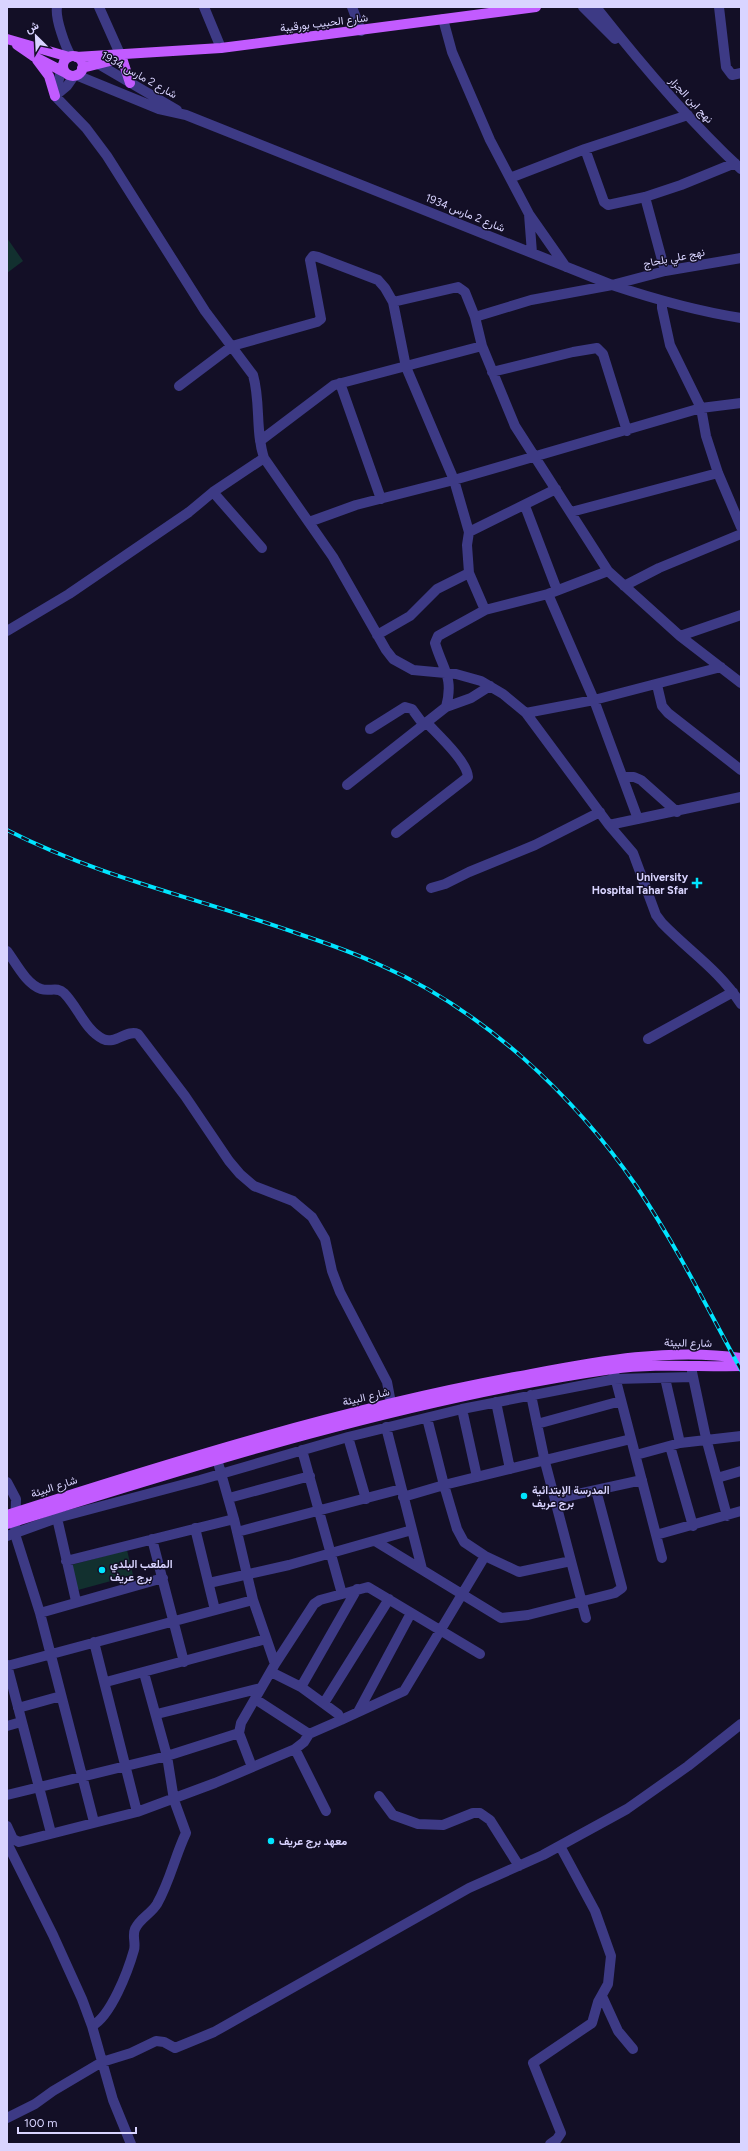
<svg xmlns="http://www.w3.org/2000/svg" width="748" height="2151" font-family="Figtree,Vazirmatn,sans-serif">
	<rect width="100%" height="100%" fill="#130f26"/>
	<!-- green -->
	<path fill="#12302f" d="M7,238L23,261L7,273Z
		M127,1550L133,1575L78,1590L71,1565Z"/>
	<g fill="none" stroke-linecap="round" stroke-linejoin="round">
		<!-- minor -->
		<path stroke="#3d3a85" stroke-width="10" d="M57,7C55,18 65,46 71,56
			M99,7L120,54
			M204,7L221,48
			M352,7L361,31
			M583,7L615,39
			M596,7C641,64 688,120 741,169
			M719,7L726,67L732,75L741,73
			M443,19L452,52L490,140L529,214L566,267
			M92,62L100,65L177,110
			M76,75L159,109L186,115L612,285C654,299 696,311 741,318
			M55,96L86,128L107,156L205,311L253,375C261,402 255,431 264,458L333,557L386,650L393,659L413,670L456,674L481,681L503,694L526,713L609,825L633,853L656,915L662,923C690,952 718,969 741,1004
			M55,96L62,66
			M55,96L67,86L74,76
			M585,149L604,202L608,205L645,197L681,185L735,163
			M510,178L585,149L688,115
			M645,197L665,271
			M529,214L532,253
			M741,258L665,271L612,285L531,300L475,317L482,346L515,426L608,571L680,636L741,683
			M393,302L458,287L465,292L475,317
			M662,302V308L670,345L701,408L706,436L718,473L741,527
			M492,372L573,352L597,348L603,354L627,431
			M340,383L381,499
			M179,386L232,346L317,322L321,319L310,260L313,256L318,257L378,280L385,288L393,302L406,367L454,480L469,532L467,545L469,573L485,610
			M260,441L334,385L482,346
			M213,492L262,548
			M525,506L557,590
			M571,512L718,473
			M309,522L356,505L454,480L701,408L741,403
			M469,532L556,489
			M624,586L659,568L741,534
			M548,594L594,700L638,819
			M7,631L69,594L189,512L213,492L264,458
			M377,635L410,616L437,589L469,573
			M680,636L741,615
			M657,685L662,706L668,713L741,770
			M446,707L471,698L490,686
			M526,713L594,700L721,667
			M370,729L405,707L412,709L423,724
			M623,777H634L641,780L677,812
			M347,785L446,707C454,677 443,670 435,643L438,636L485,610L548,594L608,571
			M609,825L741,797
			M396,833L468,777C467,761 437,734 426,722
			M431,888L445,884L469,872L535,845L600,812
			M7,951C16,963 26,984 41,989C50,992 57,986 64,993C78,1007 85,1030 103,1039C115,1045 127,1029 138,1034L185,1096L229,1161L240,1174L254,1186L293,1201L312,1217L325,1239L332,1271L340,1292L387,1382L391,1403
			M648,1039L733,992
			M692,1372L706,1438L727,1516
			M614,1373L662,1558
			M665,1378L680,1443
			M531,1395L545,1462L586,1618
			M496,1402L510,1469
			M462,1409L477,1477
			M427,1418L444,1485L457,1529L464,1542L485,1556L519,1572L571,1561
			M537,1424L621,1401
			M386,1427L422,1569
			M348,1437L366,1499
			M670,1446L693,1526
			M302,1450L342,1594
			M215,1452L234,1519L253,1600L275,1664
			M636,1455L680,1443L741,1436
			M717,1478L741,1471
			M7,1482L16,1499L15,1534L40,1613L94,1822
			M403,1497L444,1485L631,1439
			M229,1498L310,1476
			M555,1499L642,1480
			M57,1518L76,1601
			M195,1528L215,1610
			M237,1532L401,1489
			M656,1535L741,1511
			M7,1536L57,1518L200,1480L348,1437L462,1409L615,1379L693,1377
			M152,1539L184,1662
			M375,1541L501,1618L528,1615L615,1593L622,1588L596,1490
			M66,1561L234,1519
			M209,1583L289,1565L412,1530
			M40,1613L163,1578
			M94,1642L137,1812
			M7,1665L51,1833
			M7,1666L253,1600
			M271,1672L301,1687L338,1714L341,1720L309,1734
			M106,1682L266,1639
			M301,1687L357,1589
			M324,1703L389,1599
			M18,1708L61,1696
			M358,1712L411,1613
			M157,1714L261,1688
			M341,1720L404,1691L485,1556
			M7,1726L21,1722
			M295,1749L326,1811
			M252,1767L239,1733L241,1723L275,1664L314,1604L320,1600L368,1587L480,1654
			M7,1795L167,1756L239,1733
			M379,1796L393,1815L418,1824L443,1825L473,1813H480L490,1820L519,1866
			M7,1826L13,1839L19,1842L137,1812L215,1783L295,1749L304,1742L309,1734L255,1699
			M7,1843L53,1935L82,1999L92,2026L113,2100L131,2144
			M602,1996L618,2031L633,2049
			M92,2026C111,2016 128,1971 134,1950C136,1943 132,1936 135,1929C140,1918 151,1914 157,1904C170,1881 175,1856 186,1833L174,1800L167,1756L144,1673
			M7,2118L35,2104L53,2091L102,2062L131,2053L156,2041L164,2042L175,2048L214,2032L469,1888L543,1855L627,1809L688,1766L741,1724
			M550,2144L557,2139L561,2133L533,2063L592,2023L598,2002L608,1984L611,1956L595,1911L560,1846"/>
		<!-- major -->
		<path stroke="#c25bff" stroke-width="10" d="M7,39L69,57
			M17,45L33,56L64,72
			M63 66a10 10 0 1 1 20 0a10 10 0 1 1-20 0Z
			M76,57L221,48L536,7
			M122,58L130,83
			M37,60L49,76L55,96
			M82,68L122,58
			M7,1515C175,1461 342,1409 515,1377C590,1363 665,1347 741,1358
			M7,1524C205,1462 406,1399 612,1369C656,1363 698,1367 741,1366"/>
		<defs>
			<path id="rail" d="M7,830C101,878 201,899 299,934C326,943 354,953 380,965C483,1010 574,1095 637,1187C676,1245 708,1309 741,1370"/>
		</defs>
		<!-- rail casing -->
		<use href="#rail" stroke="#00e5ff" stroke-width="4"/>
		<!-- rail -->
		<use href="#rail" stroke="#130f26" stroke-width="2.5" stroke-dasharray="8" stroke-linecap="butt"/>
	</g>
	<!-- markers -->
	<g fill="#00e5ff" stroke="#130f26" stroke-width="1.5">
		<path d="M695 877h4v4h4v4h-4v4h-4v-4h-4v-4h4z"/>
		<circle cx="524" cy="1496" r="4"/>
		<circle cx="102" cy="1570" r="4"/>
		<circle cx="271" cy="1841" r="4"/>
	</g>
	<g text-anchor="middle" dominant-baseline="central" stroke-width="3" stroke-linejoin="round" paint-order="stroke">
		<!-- street labels -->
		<g font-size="11" fill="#d9d4ff" stroke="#130f26">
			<text transform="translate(324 23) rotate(-7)">شارع الحبيب بورقيبة</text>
			<text transform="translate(139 75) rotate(29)">شارع 2 مارس 1934</text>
			<text transform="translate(691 100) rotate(47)">نهج ابن الجزار</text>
			<text transform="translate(465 213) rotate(22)">شارع 2 مارس 1934</text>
			<text transform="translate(674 258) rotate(-11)">نهج علي بلحاج</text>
			<text transform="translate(688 1343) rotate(1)">شارع البيئة</text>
			<text transform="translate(366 1397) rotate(-13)">شارع البيئة</text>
			<text transform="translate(54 1487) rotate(-18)">شارع البيئة</text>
		</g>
		<!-- poi labels -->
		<g font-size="11" font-weight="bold" fill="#d9d4ff" stroke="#130f26" text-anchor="start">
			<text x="688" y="877" text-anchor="end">University<tspan x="688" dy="13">Hospital Tahar Sfar</tspan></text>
			<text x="532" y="1490">المدرسة الإبتدائية<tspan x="532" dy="13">برج عريف</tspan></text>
			<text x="110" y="1564">الملعب البلدي<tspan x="110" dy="13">برج عريف</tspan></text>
			<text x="279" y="1841">معهد برج عريف</text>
		</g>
	</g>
	<!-- border -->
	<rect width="748" height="2151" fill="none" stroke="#d9d4ff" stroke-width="16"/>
	<!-- north arrow -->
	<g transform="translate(36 36) rotate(336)" stroke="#130f26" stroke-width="3" paint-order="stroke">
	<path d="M0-3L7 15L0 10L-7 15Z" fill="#d9d4ff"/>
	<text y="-6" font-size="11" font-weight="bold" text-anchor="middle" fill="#d9d4ff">ش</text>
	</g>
	<!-- scale -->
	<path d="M18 2127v6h118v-6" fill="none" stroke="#d9d4ff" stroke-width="2"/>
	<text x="24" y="2127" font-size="12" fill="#d9d4ff" stroke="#130f26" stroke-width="3" paint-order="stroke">100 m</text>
</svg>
